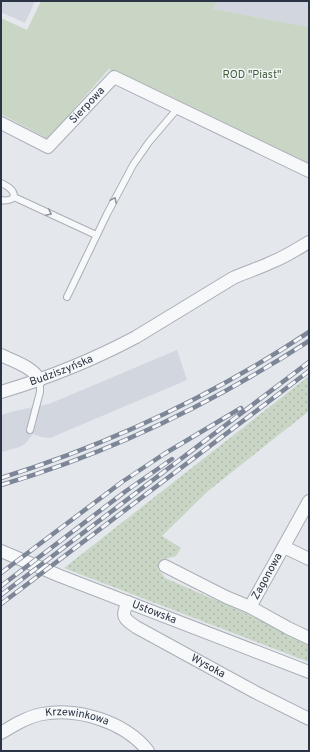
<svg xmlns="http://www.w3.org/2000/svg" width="310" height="752" font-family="Overpass,sans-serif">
	<defs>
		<pattern id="grass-dots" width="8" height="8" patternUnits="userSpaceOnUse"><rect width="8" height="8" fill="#c9d6c5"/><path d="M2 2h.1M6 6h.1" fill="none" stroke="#adb8ab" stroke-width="1.8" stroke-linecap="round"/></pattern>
	</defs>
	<rect width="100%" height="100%" fill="#e4e7ec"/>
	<!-- built -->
	<path fill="#d2d6de" d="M1,1H35L25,23L1,12Z
		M217,1H309V27L213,9Z
		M177,350L187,380L50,438L41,437L33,434L25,444L20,447L1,452V415L15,411L49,404Z"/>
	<!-- grass -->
	<path fill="url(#grass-dots)" d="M309,376V411L208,491L162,536L181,548L176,556L164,559L158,569L165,578L243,612L309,644V662L64,568Z"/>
	<!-- green -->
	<path fill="#c9d6c5" d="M41,1H217L213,9L309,27V167L161,93L109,69L48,139L1,114V18L27,30Z"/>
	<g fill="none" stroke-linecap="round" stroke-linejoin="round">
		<defs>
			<path id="lane" d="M1,183C7,186 14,189 14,197
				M14,197L96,235
				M1,200C6,201 10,201 14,197
				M67,297L107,214L133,165L149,142L178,108
				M30,430L40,392V380"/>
			<g id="street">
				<path id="s1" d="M1,123L48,147L114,77L309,171"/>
				<path d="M1,355C15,362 31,366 40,380"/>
				<path id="s2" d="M1,392C48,378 93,360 136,337L233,278C246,272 260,268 272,262C285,257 297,249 309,242"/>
				<path d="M284,547L309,559"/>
				<path id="s3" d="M1,551L60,576L309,672"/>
				<path d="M165,566L226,597L250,607L288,628L309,638"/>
				<path id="s4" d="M128,602C121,616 123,618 136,627L255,692L309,719"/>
				<path id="s5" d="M250,607L309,501"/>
				<path id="s6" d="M1,733C14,725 27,717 42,714C78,707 125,722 148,751"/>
			</g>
		</defs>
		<!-- lane casing -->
		<use href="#lane" stroke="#a9aeb7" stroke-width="8"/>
		<!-- street casing -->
		<use href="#street" stroke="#a9aeb7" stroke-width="14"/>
		<!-- lane -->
		<use href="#lane" stroke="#f7f8fa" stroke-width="6"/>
		<!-- street -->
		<use href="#street" stroke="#f7f8fa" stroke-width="12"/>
		<defs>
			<path id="rail" d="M1,478C110,444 214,395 309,332
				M1,485C110,453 213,403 309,341
				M1,573L122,482L164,454L241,408
				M1,586L126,491L172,459
				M1,595L309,362
				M1,604L309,371"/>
		</defs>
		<!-- rail casing -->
		<use href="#rail" stroke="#7d8696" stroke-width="4.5"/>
		<!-- rail -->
		<use href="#rail" stroke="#f4f6f9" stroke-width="3" stroke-dasharray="9" stroke-linecap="butt"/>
	</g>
	<!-- one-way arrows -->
	<defs><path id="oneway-chevron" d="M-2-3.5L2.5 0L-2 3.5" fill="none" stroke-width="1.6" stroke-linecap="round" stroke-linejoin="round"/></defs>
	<g stroke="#9196a0">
		<use href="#oneway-chevron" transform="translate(114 200) rotate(-63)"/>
		<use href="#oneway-chevron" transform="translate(49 213) rotate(25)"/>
	</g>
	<g text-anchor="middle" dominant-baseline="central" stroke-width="3" stroke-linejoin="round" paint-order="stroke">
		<!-- park labels -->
		<g font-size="11" fill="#3f6138" stroke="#f4f6f9">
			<text x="252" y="75">ROD "Piast"</text>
		</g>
		<!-- street labels -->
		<g font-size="11" fill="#2b3445" stroke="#f4f6f9">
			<text stroke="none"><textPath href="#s1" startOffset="110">Sierpowa</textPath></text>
			<text stroke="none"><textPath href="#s2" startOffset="64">Budziszyńska</textPath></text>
			<text stroke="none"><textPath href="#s5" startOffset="35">Zagonowa</textPath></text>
			<text stroke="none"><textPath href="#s3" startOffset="165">Ustowska</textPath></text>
			<text stroke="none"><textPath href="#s4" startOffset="113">Wysoka</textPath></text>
			<text stroke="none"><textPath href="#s6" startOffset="81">Krzewinkowa</textPath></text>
		</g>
	</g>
	<!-- border -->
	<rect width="310" height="752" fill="none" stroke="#2b3445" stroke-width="4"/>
</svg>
